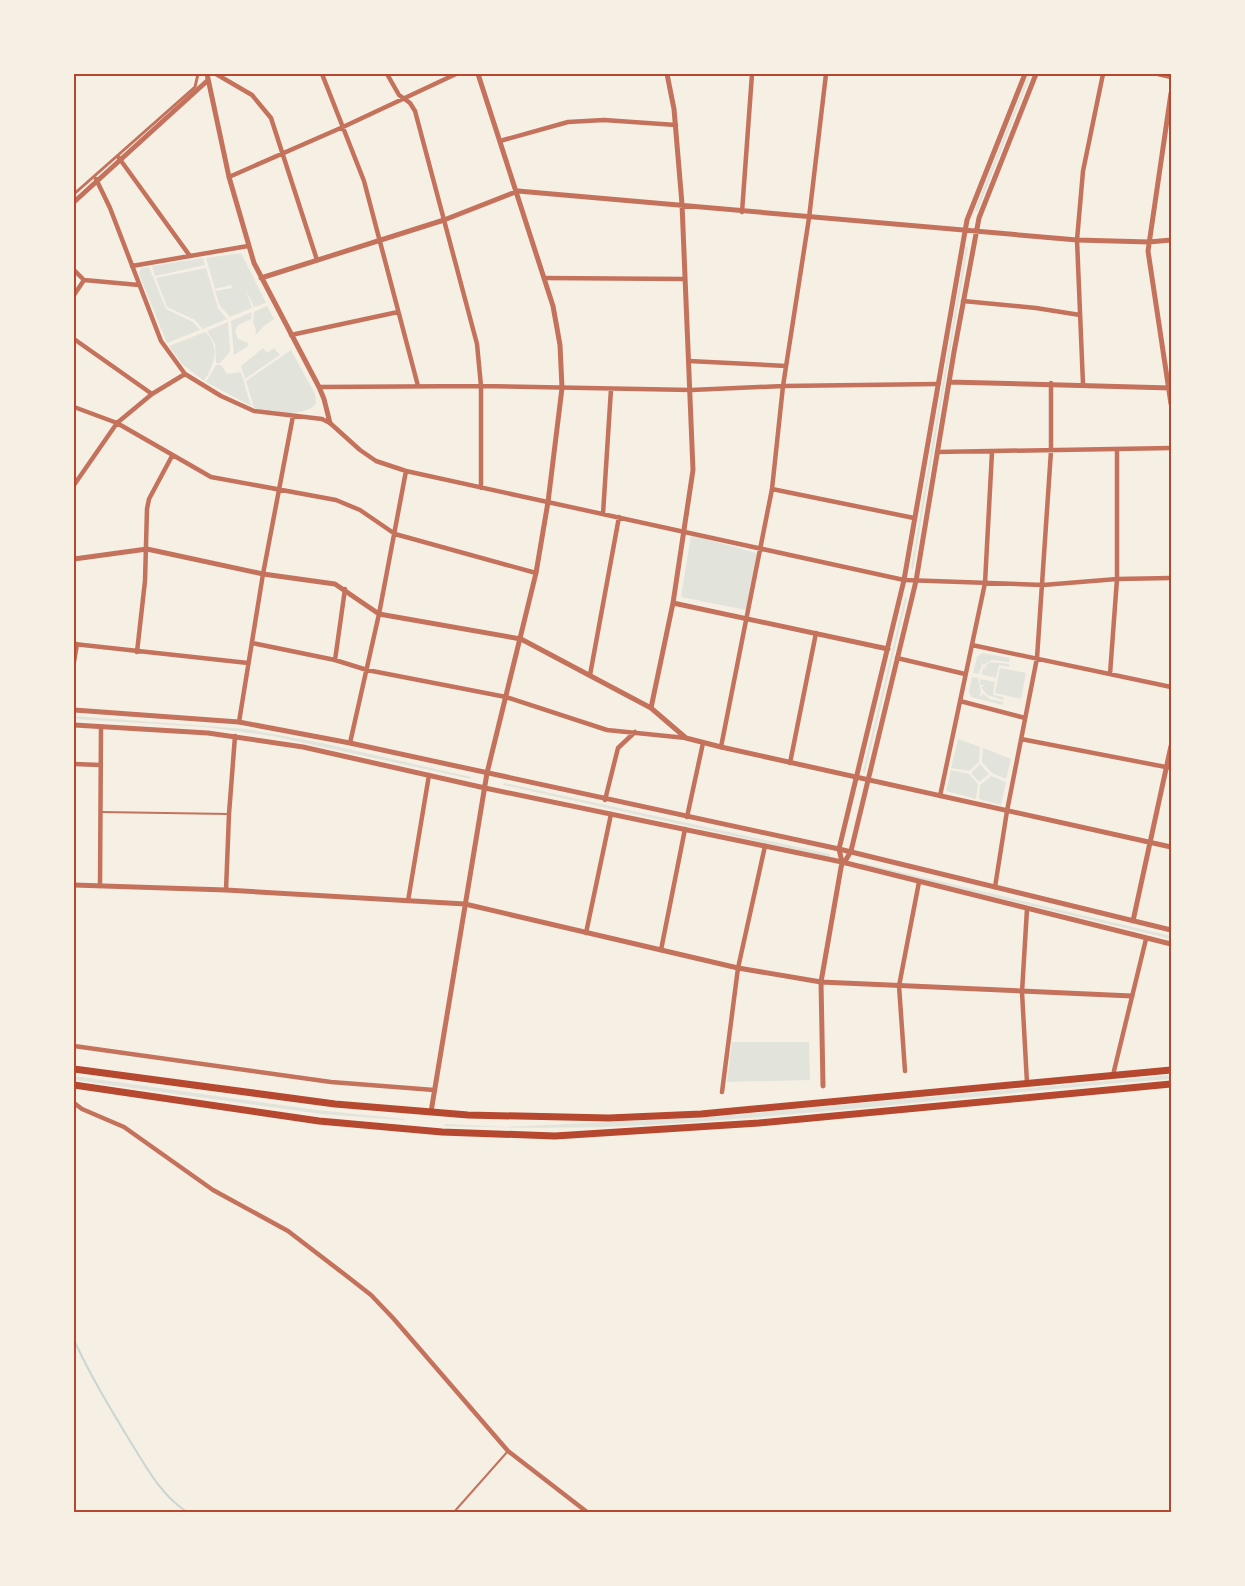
<svg xmlns="http://www.w3.org/2000/svg" width="1245" height="1586" font-family="'Nunito Sans',sans-serif">
	<rect width="100%" height="100%" fill="#f6efe4"/>
	<!-- green -->
	<path fill="#e2e4dc" d="M1029,74H1031L977,212L975,210Z
		M966,247H968L913,569L911,568Z
		M241,253L266,303L254,307L246,290L252,308L230,317L220,306L215,291L232,288L231,285L215,289L206,258Z
		M203,258L205,265L155,276L152,266Z
		M149,267L166,309L193,322L200,330L167,343L139,274L141,268Z
		M206,268L218,308L227,319L203,329L195,320L167,307L156,278Z
		M267,306L274,319L264,326L255,336L256,330L253,323L254,312Z
		M252,312L251,319L238,325L235,331L238,339L248,343V346L234,355L231,321Z
		M228,322L230,352L220,363H216L215,344L207,331Z
		M205,332C221,346 214,366 204,381L182,364L169,346Z
		M263,348L267,353L274,348L280,355L245,379L241,366Z
		M291,350L315,394L316,404C305,417 269,414 254,408L246,381Z
		M216,365H221L227,374L241,372L251,406L206,382Z
		M691,535L757,553L746,610L681,597Z
		M905,597L907,598L865,772L863,771Z
		M982,653L1010,658L1009,662L992,660L983,665L981,663L982,666L978,674L973,673L977,657Z
		M990,662L1009,664V667L999,665L996,678L981,674L984,667L988,669L985,666Z
		M1000,668L1026,673L1021,699L995,693Z
		M972,677L978,678L981,692L979,697L983,694L990,699L1003,702V705L971,697L969,691Z
		M980,679L995,682L993,695L1004,697L1003,700L987,695L981,687L985,685H980Z
		M74,716L246,729L322,743L471,777V779L272,736L206,727L74,719Z
		M958,739L980,747L979,762L969,771L951,768Z
		M983,748L1011,759L1006,779L992,773L982,762Z
		M980,764L989,774L979,782L971,773Z
		M951,770L969,774L978,784L976,799L946,791Z
		M991,776L1006,782L1001,805L979,799L980,785Z
		M504,783L830,854L829,857L503,785Z
		M862,863L1171,936V939L861,865Z
		M732,1042H809L810,1080L727,1082Z
		M1171,1075V1079C997,1092 823,1115 648,1125C581,1129 512,1128 444,1126L445,1124L505,1127L711,1117Z
		M74,1076L317,1110L405,1119V1120L321,1114L74,1080Z"/>
	<g fill="none" stroke-linecap="round" stroke-linejoin="round">
		<!-- stream -->
		<path stroke="#c9d6d2" stroke-width="2" d="M74,1340C90,1375 110,1408 130,1441C147,1468 160,1494 187,1512"/>
		<!-- service -->
		<path stroke="#c5725c" stroke-width="2" d="M101,812L229,814
			M454,1512L508,1451"/>
		<!-- pedestrian -->
		<path stroke="#c5725c" stroke-width="3" d="M74,194L195,87L198,74"/>
		<!-- minor -->
		<path stroke="#c5725c" stroke-width="4.5" d="M216,74L252,95L271,118L317,260
			M322,74L364,181L418,386
			M387,74L399,95L410,103L415,111L477,344L481,386V488
			M1158,74L1171,77
			M500,141L568,122L604,120L676,125
			M119,158L190,256
			M229,177L343,127L456,74
			M96,179L110,208L161,341L185,374L221,396L254,411L322,419L330,423L360,450L376,461L406,471L904,580L1043,585L1117,579L1171,578
			M742,212L752,74
			M132,266L248,246
			M74,270L84,280L139,285
			M544,278L684,279
			M74,295L84,280
			M963,301L1036,308L1080,315
			M291,335L398,312
			M74,339L152,394
			M689,361L786,366
			M1083,384L1077,240L1083,171L1103,74
			M319,387L481,386L691,390L783,386L937,384
			M74,407L117,423L211,477L336,500L360,510L395,534L536,573
			M937,452L1171,448
			M74,485L117,423L152,394L185,374
			M772,489L914,518
			M603,514L611,389
			M252,643L335,660L367,670L506,697L607,730L686,738
			M74,644L248,663
			M972,645L1171,687
			M137,652L145,581L147,509L149,499L172,456
			M897,658L965,674
			M335,660L345,589
			M74,662L77,644
			M1110,674L1117,579V449
			M590,675L619,517
			M960,701L1025,718
			M239,722L263,574L293,416
			M1021,739L1171,768
			M350,743L379,614L406,471
			M721,747L772,489L783,386L809,218L826,74
			M790,763L816,633
			M74,764L101,765
			M940,796L985,583L992,452
			M605,800L618,748L635,732
			M687,817L703,743
			M100,886L101,727
			M995,887L1007,811L1037,658L1051,451V383
			M226,890L229,814L235,736
			M408,901L429,775
			M586,933L611,814
			M661,950L685,829
			M74,1046L331,1082L434,1090
			M905,1071L899,986L919,882
			M1113,1075L1146,939
			M1027,1083L1022,992L1027,909
			M722,1092L738,968L765,846
			M74,1103L82,1109L124,1127L213,1190L288,1231L348,1277L371,1295L393,1318L508,1451L587,1512"/>
		<!-- tertiary -->
		<path stroke="#c5725c" stroke-width="5" d="M207,74L229,177L254,263L319,387L324,399L330,423
			M1171,93L1148,251L1171,404
			M74,202L207,81
			M261,278L444,220L518,191L1077,240L1149,242L1171,240
			M949,382L1171,388
			M74,559L147,549L263,574L335,584L379,614L521,639L651,708L686,738L721,747L1171,847
			M673,603L888,649
			M651,708L673,603L693,470L682,204L674,109L667,74
			M74,710L239,722L350,743L839,849L1171,930
			M74,725L208,733L303,747L485,788L842,862L1171,944
			M844,863L851,851L916,581L954,352L979,218L1036,74
			M74,885L226,890L465,904L738,968L821,982L1132,996
			M1133,921L1171,746
			M823,1086L821,982L842,862L839,849L904,580L967,220L1025,74
			M431,1112L487,773L536,573L548,502L562,388L560,345L553,306L478,74"/>
		<!-- trunk -->
		<path stroke="#b5482f" stroke-width="7" d="M74,1069L335,1104L468,1115L609,1118L701,1114L1171,1070
			M74,1085L319,1121L442,1132L555,1136L759,1123L1171,1084"/>
	</g>
	<!-- border -->
	<rect width="1245" height="1586" fill="none" stroke="#f6efe4" stroke-width="150"/>
	<rect x="75" y="75" width="1095" height="1436" fill="none" stroke="#b5482f" stroke-width="2"/>
</svg>
